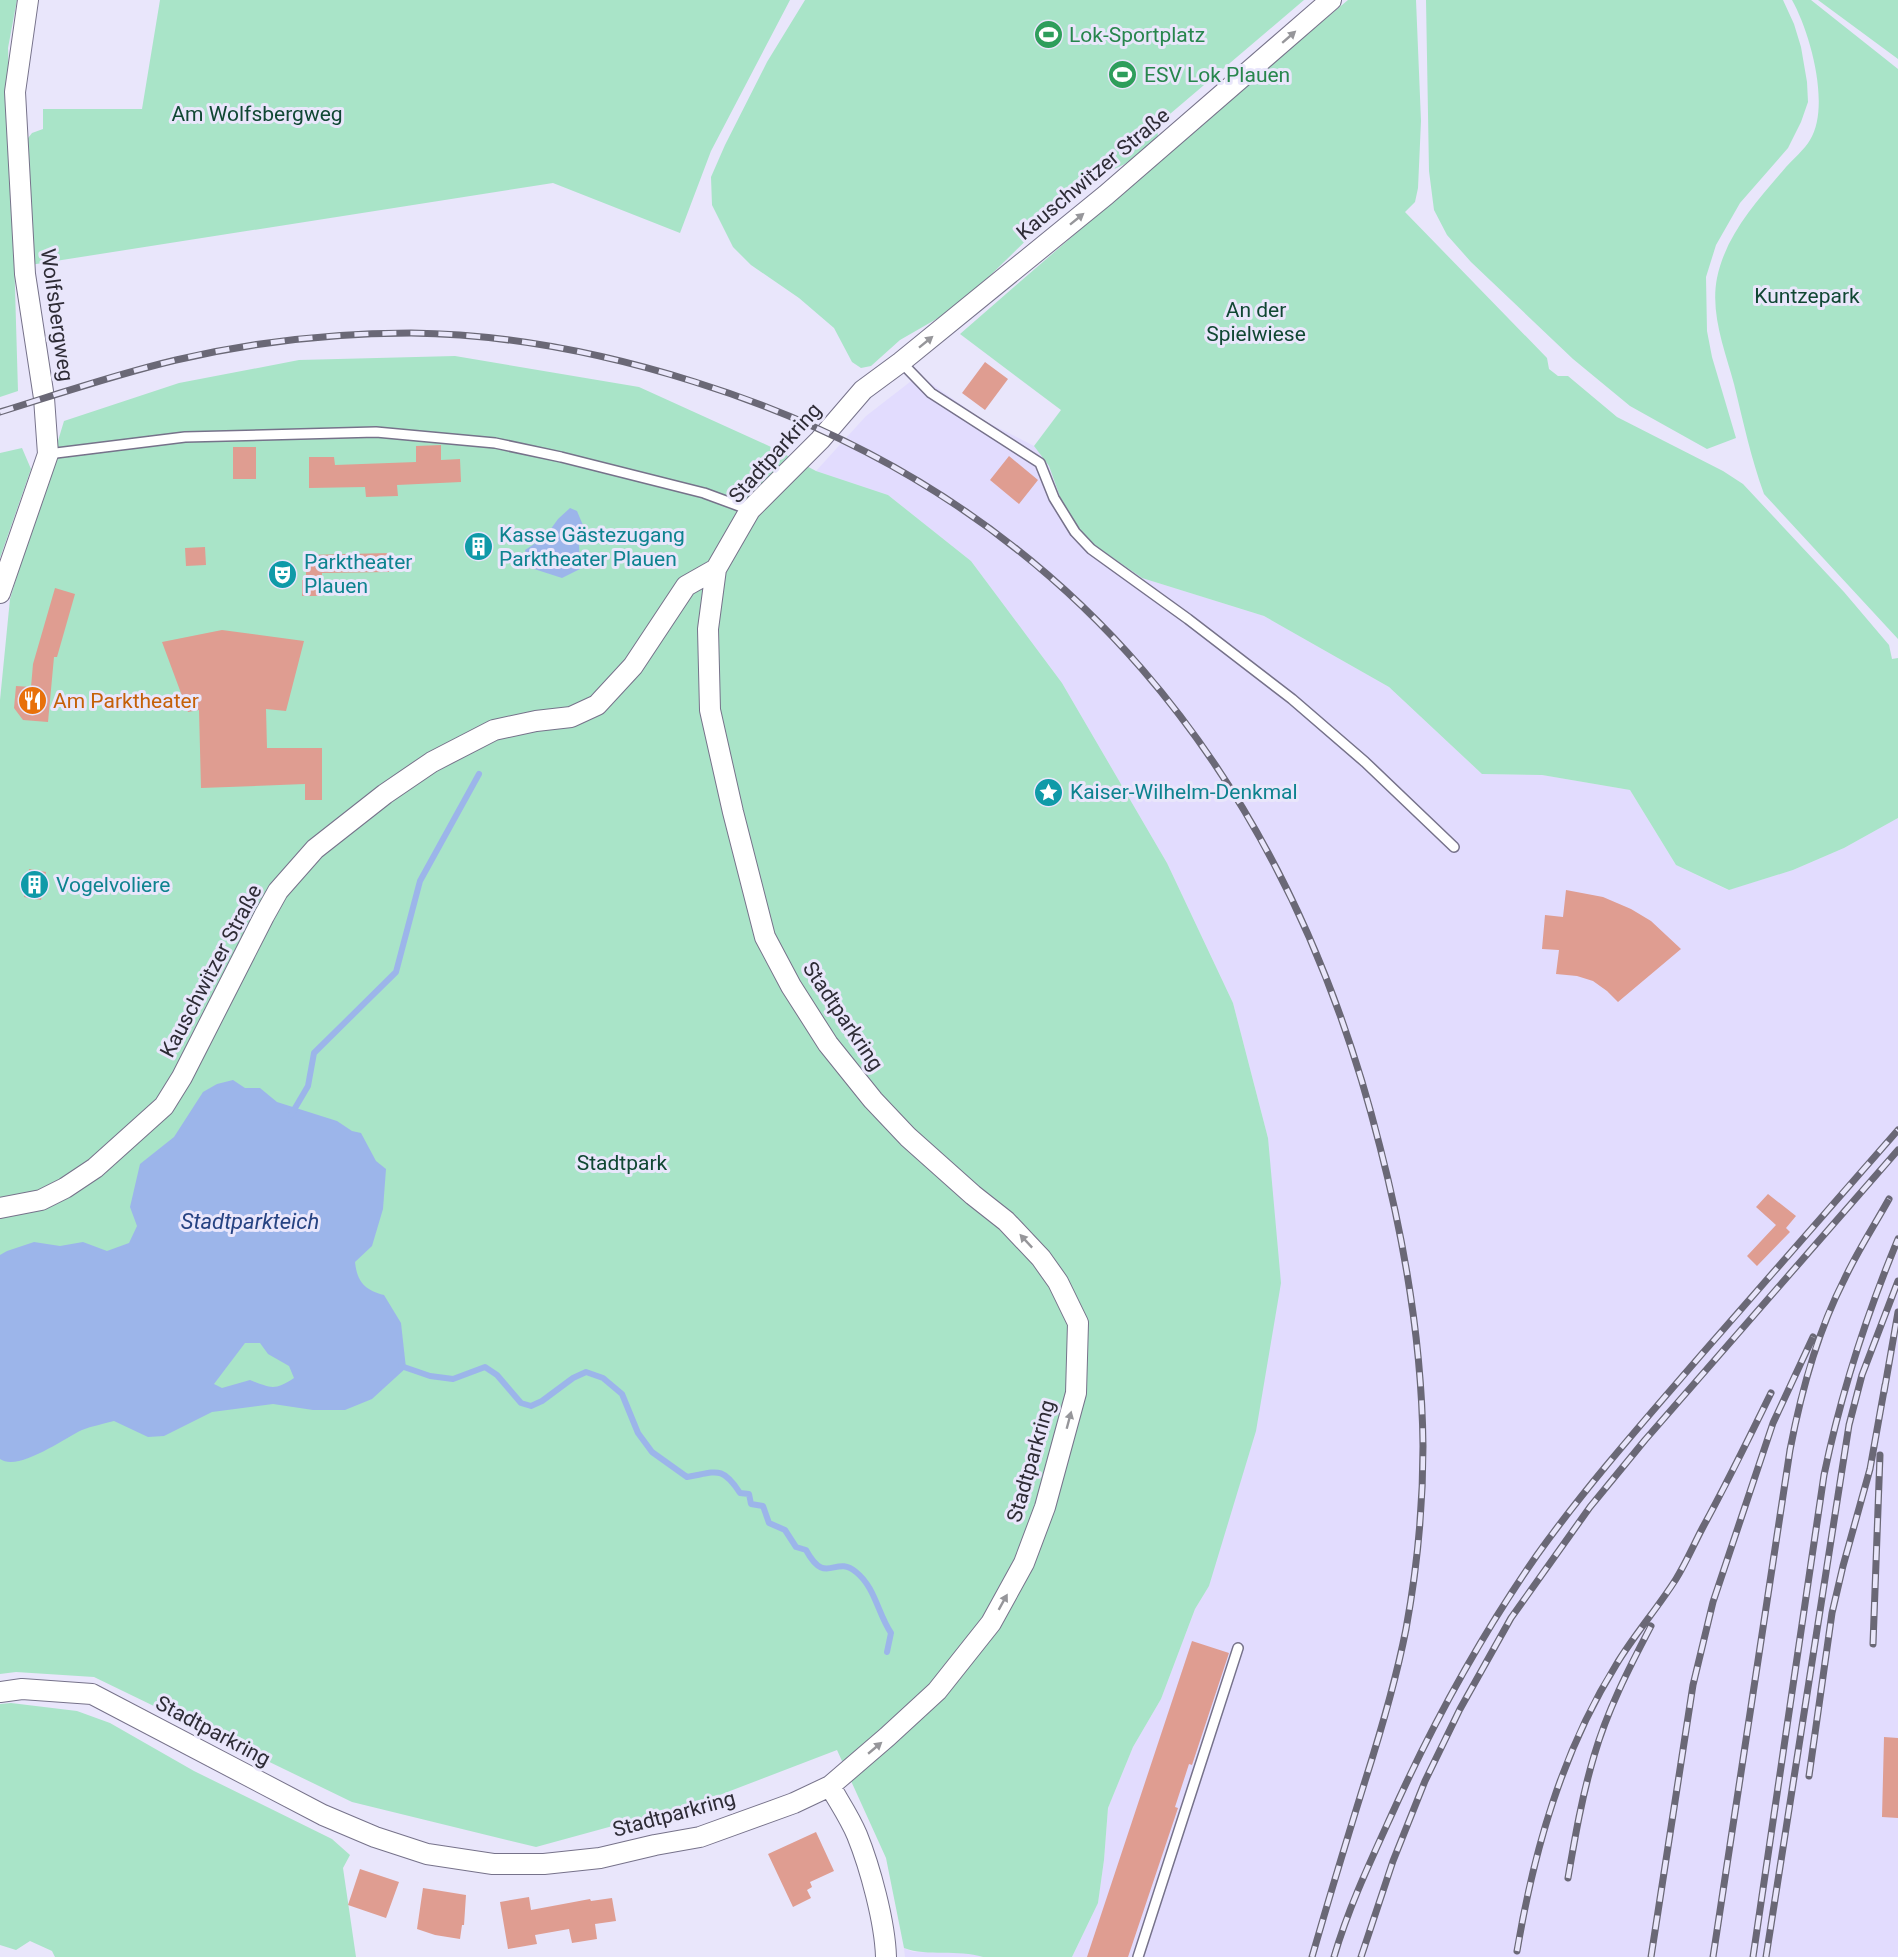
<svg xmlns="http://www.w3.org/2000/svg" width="1898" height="1957" font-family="Roboto,sans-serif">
	<rect width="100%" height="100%" fill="#e9e6fb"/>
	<!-- built -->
	<path fill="#e2dcfe" d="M919,375L983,420L1034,446L1049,466L1064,508L1090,542L1142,578L1264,616L1389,687L1482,774L1542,775L1630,790L1676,865L1728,890L1793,870L1844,848L1898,818V1957H1072L1098,1903L1104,1860L1108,1808L1133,1747L1161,1699L1195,1609L1209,1586L1268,1138L1233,1003L1167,863L1062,683L971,561L888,495L816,471L866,416Z
		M904,1948L913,1952L970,1953L983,1957H905Z"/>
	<!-- green -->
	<path fill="#a9e4c8" d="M0,0H17L8,48L18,391L0,397Z
		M160,0H790L711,151L680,233L553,183L30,265L25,142L32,133L43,129V109H142Z
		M805,0H1304L1157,125L1158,138L1127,163L1100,176L1050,217L959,306L900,340L871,366L861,368L852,362L834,328L799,298L751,265L733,247L712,205L711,177L725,145L767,62Z
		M1348,0H1416L1421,121L1418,188L1415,202L1405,212L1547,358L1549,369L1558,376H1568L1617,417L1723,471L1743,484L1844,592L1889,645L1892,659L1898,658V818L1844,848L1793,870L1729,890L1676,865L1630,790L1542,775L1482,774L1389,687L1264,616L1142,578L1090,542L1064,508L1049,466L1034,446L1061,410L960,334L1257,76Z
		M1426,0H1783L1794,24L1801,47L1807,82L1808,102L1801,122L1788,148L1740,203L1716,245L1706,277L1707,331L1712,357L1736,438L1707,449L1630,406L1573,359L1471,262L1447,235L1434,210L1429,171Z
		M1792,0H1811L1898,69V639L1764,494C1751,458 1743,421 1734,384C1725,350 1710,314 1717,278C1726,234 1758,200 1786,167C1794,158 1804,150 1810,140C1831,106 1810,32 1792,0Z
		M1818,0H1898V59Z
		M455,356L639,387L769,446L816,471L888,495L971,561L1062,683L1167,863L1233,1003L1268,1138L1281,1283L1256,1431L1209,1586L1195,1609L1161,1699L1133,1747L1108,1808L1104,1860L1098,1903L1072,1957H983C958,1949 928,1957 904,1948L886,1858L837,1750L704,1801L536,1847L352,1802L94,1677L16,1672L0,1674V700L10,599L64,421L179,383L299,360Z
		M22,448L31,469L0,558V453Z
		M11,1703L77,1711L110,1723L194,1771L332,1839L350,1855L343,1868L356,1957H55L52,1951L30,1941L16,1950L0,1945V1704Z"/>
	<!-- water -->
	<path fill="#9cb5ea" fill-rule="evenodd" d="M570,508L577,511L585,530L579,544L580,569L562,578L531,568L525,550L545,537L558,519Z
		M233,1080L245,1088H260L277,1102L337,1121L352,1131L361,1133L376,1161L386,1169L383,1209L372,1246L355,1262C357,1281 364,1290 384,1295L401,1323L406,1368L372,1399L345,1410H313L273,1404L212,1412L164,1436L148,1437L114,1421C103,1424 92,1426 82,1430C63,1439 18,1472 0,1459V1255L7,1251L34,1242L60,1246L83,1242L107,1251L129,1243L137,1226L130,1207L140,1164L174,1137L203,1092L217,1084ZM245,1343H260L268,1354L289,1366L294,1378C275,1391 270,1388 250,1380L222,1388L214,1384Z"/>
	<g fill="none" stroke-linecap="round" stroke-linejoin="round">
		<!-- stream -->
		<path stroke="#9cb5ea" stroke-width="6" d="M291,1115L308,1086L314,1053L396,972L420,881L479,774
			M401,1366L430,1376L453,1379L485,1367L497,1375L521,1403L531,1406L542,1401L573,1378L586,1372L603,1378L622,1394L638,1433L652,1452L687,1477C716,1472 722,1465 740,1493L749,1494L751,1504L763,1506L769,1523L785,1530L796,1547L806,1550C826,1587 835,1554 856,1572C875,1587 878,1614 891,1633L887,1652"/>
	</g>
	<!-- building -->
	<path fill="#df9d91" d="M985,362L1008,379L985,410L962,393Z
		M441,445V460L460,459L461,482L397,485L398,496L366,497L365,487L309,488V457H334L335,465L416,462V446Z
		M233,447H256V479H233Z
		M1009,456L1038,480L1019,504L990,480Z
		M205,547L206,565L186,566L185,548Z
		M389,553V572L322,573V596H302V580H306V555Z
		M55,588L75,594L57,657H54L48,722L23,720L14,708L16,686L31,687L33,664Z
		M222,630L304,641L286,711L266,709L267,748H322V800H305V784L201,788L199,710L188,712L162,642Z
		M29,869L46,872L41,900L24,897Z
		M1566,890L1603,897L1631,909L1651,921L1681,949L1618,1002L1607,991L1593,981L1577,976L1556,974L1559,950L1542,949L1545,915L1563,917Z
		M1768,1194L1796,1216L1786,1228L1790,1232L1757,1266L1747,1256L1776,1225L1756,1207Z
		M1192,1641L1229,1653L1192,1765L1189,1764L1175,1807L1178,1808L1128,1957H1087Z
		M1884,1737L1898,1738V1818L1882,1817Z
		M816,1832L834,1871L810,1882L812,1887L807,1890L811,1898L793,1907L768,1854Z
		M360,1869L399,1882L386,1918L348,1905Z
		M423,1888L466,1895L464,1925H462L460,1939L435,1935L417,1929Z
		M529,1897L531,1910L590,1899L591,1901L612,1898L616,1921L595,1924L597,1939L572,1943L569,1929L535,1935L537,1944L508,1949L500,1902Z"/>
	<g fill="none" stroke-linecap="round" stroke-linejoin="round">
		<defs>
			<path id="service" d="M901,362L931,393L1040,463L1054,498L1075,532L1091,549L1188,619L1292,699L1365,762L1454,847
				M48,454L185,437L376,432L495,443L561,457L704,493L750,510
				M1138,1957L1238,1648"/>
			<path id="minor" d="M0,593L48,454L44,398L25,274L15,92L28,0
				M0,1208L41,1200L65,1188L95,1168L164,1106L182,1077L264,916L278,891L315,849L385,794L432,762L494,730L536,721L571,717L597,705L633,666L686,586L716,569
				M0,1692L22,1689L92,1694L323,1815L375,1837L427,1854L493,1864H544L600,1858L655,1845L700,1837L794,1803L830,1786L887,1737L937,1691L991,1623L1024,1563L1045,1507L1076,1393L1078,1323L1058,1282L1041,1258L1006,1221L973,1195L908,1137L873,1100L828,1044L791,986L765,937L733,812L710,710L708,629L716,569L750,510L820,440L863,390L901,362L1106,195L1331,0
				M830,1786C839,1802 850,1818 857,1835C870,1867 885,1922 886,1957"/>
		</defs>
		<!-- service casing -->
		<use href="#service" stroke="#76728a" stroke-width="12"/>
		<!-- minor casing -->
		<use href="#minor" stroke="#76728a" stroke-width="22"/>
		<!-- service -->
		<use href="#service" stroke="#fff" stroke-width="9"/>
		<!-- minor -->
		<use href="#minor" stroke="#fff" stroke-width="20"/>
		<defs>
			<path id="rail" d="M0,412C58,394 117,374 176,360C253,342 332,333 411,333C508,334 603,353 695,382C1067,498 1287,777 1380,1147C1405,1244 1422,1345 1423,1446C1423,1507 1417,1569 1406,1629C1396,1680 1381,1731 1365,1781C1347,1839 1329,1898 1312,1957
				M1884,1392L1898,1312
				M1873,1644L1880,1455
				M1809,1776L1832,1613L1843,1566L1870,1469L1885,1385
				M1568,1878C1575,1837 1582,1796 1594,1756C1607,1711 1629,1668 1651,1626
				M1517,1951C1534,1850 1562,1752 1616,1665C1634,1635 1657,1609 1676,1579C1686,1563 1694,1544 1703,1527C1727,1483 1749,1438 1771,1393
				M1334,1957C1348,1909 1370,1862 1391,1816C1432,1725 1480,1637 1537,1555C1587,1485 1645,1420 1701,1355C1767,1280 1832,1205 1898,1130
				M1361,1957L1393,1861L1425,1781L1460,1709L1511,1618L1590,1507L1645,1440L1898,1150
				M1651,1957L1693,1685L1713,1602L1773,1423L1813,1337
				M1713,1957L1790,1450C1801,1392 1817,1333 1844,1280C1857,1252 1874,1226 1889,1199
				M1753,1957L1824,1475C1841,1393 1866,1316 1898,1239
				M1766,1957L1849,1425L1862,1375L1898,1281"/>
		</defs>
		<!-- rail casing -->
		<use href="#rail" stroke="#6a6876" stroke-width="7"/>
		<!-- rail -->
		<use href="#rail" stroke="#e9e6fb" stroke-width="4.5" stroke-dasharray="14" stroke-linecap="butt"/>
	</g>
	<!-- one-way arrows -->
	<defs><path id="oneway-solid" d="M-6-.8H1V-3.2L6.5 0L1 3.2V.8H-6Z" transform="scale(1.5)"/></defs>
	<g fill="#96969a">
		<use href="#oneway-solid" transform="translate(1289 37) rotate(-41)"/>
		<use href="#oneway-solid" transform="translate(1077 219) rotate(-39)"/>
		<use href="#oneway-solid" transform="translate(926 342) rotate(-39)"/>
		<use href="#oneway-solid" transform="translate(1026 1241) rotate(-133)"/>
		<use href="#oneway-solid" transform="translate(1069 1420) rotate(-75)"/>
		<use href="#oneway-solid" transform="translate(1003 1602) rotate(-61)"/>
		<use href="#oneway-solid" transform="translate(875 1748) rotate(-40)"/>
	</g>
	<!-- icons -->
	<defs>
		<symbol id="stadium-disc" viewBox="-11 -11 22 22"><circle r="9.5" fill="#2e9e5b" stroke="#e9e6fb"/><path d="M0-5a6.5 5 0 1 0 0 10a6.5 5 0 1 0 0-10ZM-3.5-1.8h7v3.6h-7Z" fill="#fff"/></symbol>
		<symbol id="building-disc" viewBox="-11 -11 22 22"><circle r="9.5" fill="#0f9aa8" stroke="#e9e6fb"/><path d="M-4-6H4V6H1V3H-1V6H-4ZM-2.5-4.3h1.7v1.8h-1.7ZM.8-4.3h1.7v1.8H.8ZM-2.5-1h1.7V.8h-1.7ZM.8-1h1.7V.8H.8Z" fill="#fff"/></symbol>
		<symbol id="theatre-disc" viewBox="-11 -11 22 22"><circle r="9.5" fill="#0f9aa8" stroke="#e9e6fb"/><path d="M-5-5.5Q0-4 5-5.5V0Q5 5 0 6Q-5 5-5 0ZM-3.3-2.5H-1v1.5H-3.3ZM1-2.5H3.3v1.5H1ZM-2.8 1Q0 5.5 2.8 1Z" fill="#fff"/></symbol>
		<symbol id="restaurant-disc" viewBox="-11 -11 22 22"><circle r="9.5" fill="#e8710a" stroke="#e9e6fb"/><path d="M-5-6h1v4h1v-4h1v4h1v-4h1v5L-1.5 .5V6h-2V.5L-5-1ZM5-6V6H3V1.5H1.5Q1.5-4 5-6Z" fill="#fff"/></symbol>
		<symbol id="sight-disc" viewBox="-11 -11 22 22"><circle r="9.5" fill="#0f9aa8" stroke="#e9e6fb"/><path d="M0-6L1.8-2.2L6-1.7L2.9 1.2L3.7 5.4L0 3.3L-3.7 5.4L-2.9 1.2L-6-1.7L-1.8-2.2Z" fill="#fff"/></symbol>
	</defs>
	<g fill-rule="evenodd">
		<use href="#stadium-disc" x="1032" y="18" width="33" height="33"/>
		<use href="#stadium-disc" x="1106" y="58" width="33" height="33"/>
		<use href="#building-disc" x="462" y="530" width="33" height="33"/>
		<use href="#theatre-disc" x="266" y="558" width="33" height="33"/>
		<use href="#restaurant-disc" x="16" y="684" width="33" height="33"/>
		<use href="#sight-disc" x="1032" y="776" width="33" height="33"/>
		<use href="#building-disc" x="18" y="868" width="33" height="33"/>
	</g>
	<g text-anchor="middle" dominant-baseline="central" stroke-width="6" stroke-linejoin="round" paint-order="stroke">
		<!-- leisure labels -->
		<g font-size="21" fill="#27864d" stroke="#e9e6fb" text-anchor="start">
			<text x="1069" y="35">Lok-Sportplatz</text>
			<text x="1144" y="75">ESV Lok Plauen</text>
		</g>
		<!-- park labels -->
		<g font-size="21" fill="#104733" stroke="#e9e6fb">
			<text x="257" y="114">Am Wolfsbergweg</text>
			<text x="1807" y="296">Kuntzepark</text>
			<text x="1256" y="310">An der<tspan x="1256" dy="24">Spielwiese</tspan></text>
			<text x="622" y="1163">Stadtpark</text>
		</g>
		<!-- street labels -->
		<g font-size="21" fill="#2e2c36" stroke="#e9e6fb">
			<text transform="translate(1093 174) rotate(-40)">Kauschwitzer Straße</text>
			<text transform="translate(57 315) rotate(82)">Wolfsbergweg</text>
			<text transform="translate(775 453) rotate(-48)">Stadtparkring</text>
			<text transform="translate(211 971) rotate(-62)">Kauschwitzer Straße</text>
			<text transform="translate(843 1016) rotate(56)">Stadtparkring</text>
			<text transform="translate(1031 1461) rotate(-74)">Stadtparkring</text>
			<text transform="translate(213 1731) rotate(28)">Stadtparkring</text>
			<text transform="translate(674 1814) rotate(-15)">Stadtparkring</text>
		</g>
		<!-- culture labels -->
		<g font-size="21" fill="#0d838f" stroke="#e9e6fb" text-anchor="start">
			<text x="499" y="535">Kasse Gästezugang<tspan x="499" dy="24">Parktheater Plauen</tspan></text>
			<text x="304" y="562">Parktheater<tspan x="304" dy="24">Plauen</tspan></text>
			<text x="1070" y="792">Kaiser-Wilhelm-Denkmal</text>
			<text x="56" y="885">Vogelvoliere</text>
		</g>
		<!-- food labels -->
		<g font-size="21" fill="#c56008" stroke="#e9e6fb" text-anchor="start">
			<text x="53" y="701">Am Parktheater</text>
		</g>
		<!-- water labels -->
		<g font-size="22" font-style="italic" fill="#274382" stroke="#e9e6fb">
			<text x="250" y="1221">Stadtparkteich</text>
		</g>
	</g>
</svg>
